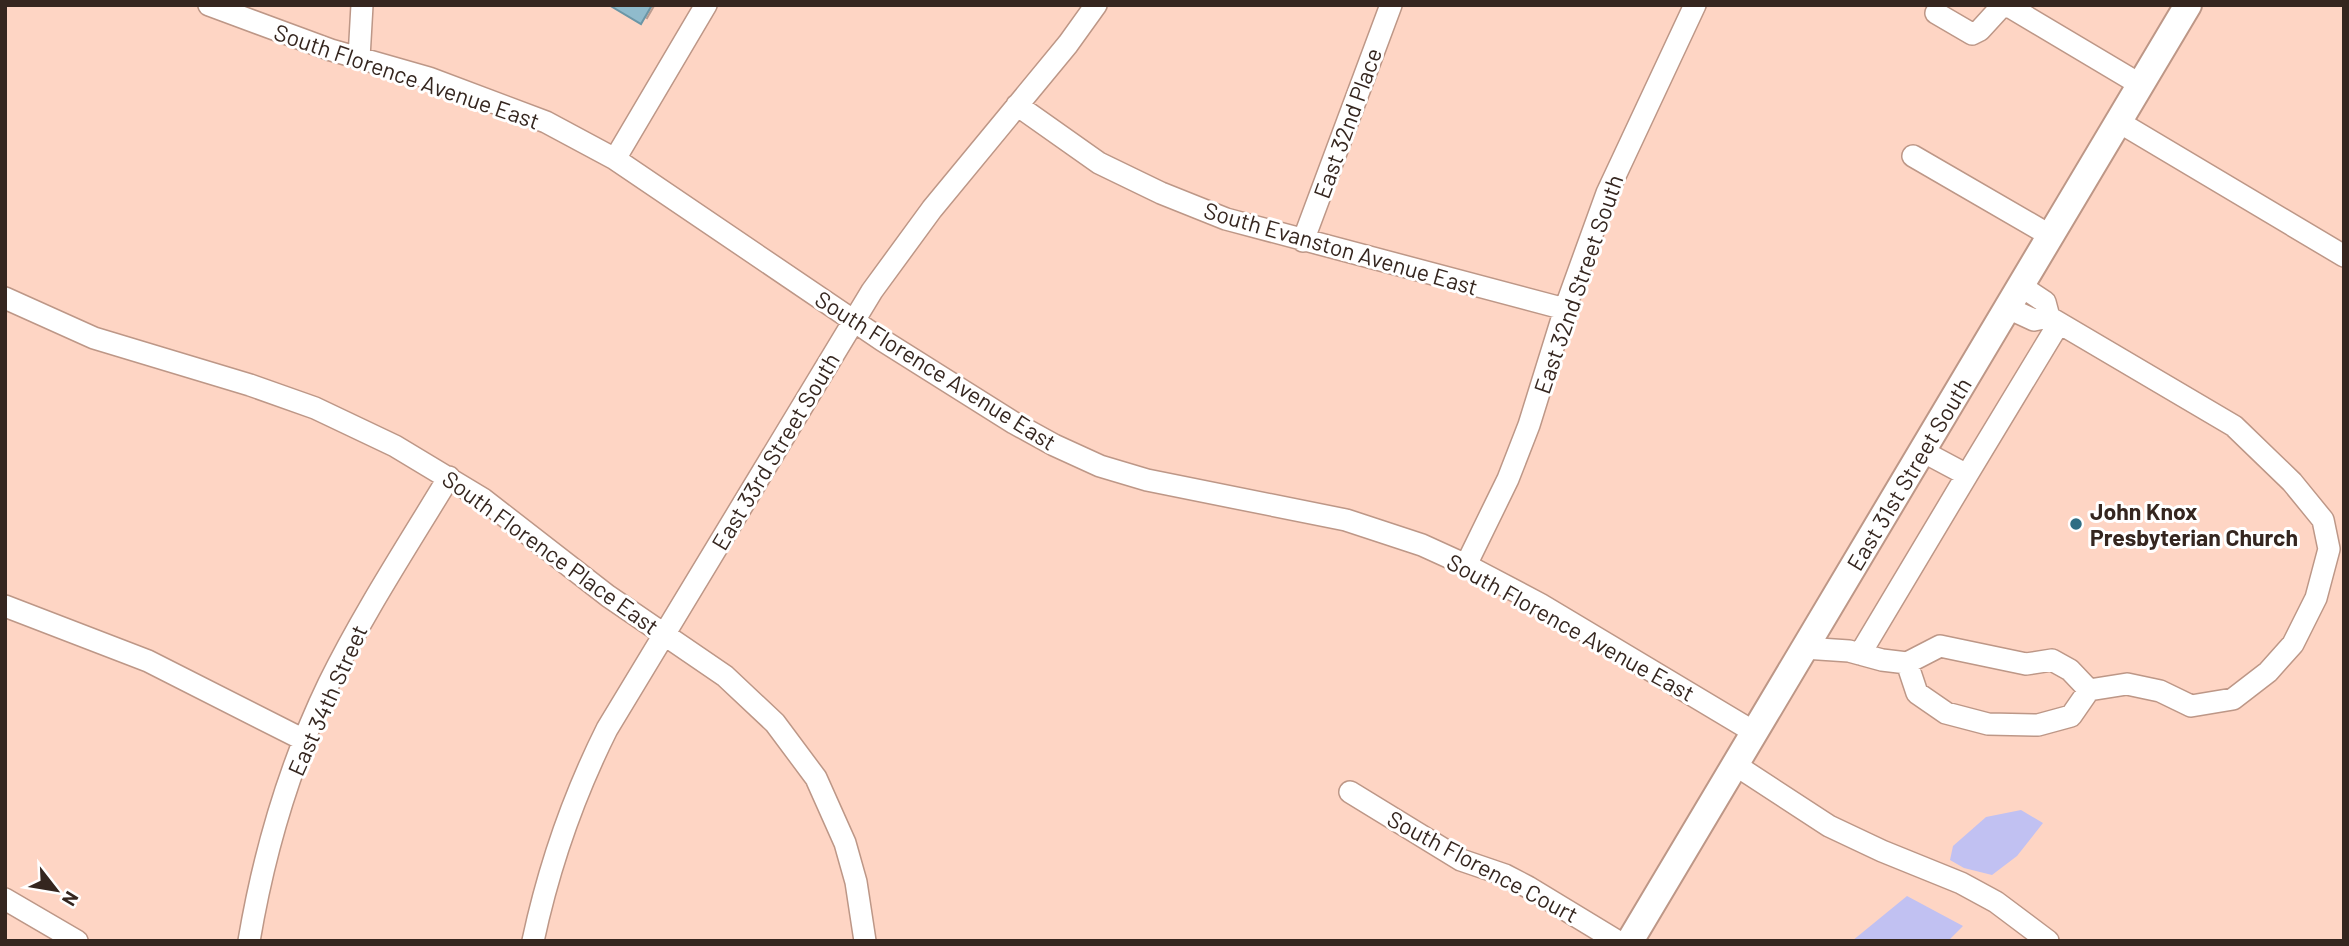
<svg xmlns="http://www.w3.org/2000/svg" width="2349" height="946" font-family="Barlow,sans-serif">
	<defs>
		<filter id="shadow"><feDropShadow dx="6" dy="-6" stdDeviation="0" flood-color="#0004"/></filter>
	</defs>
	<rect width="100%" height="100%" fill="#fed5c4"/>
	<!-- water -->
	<path fill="#c1c1f2" d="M2021,810L2043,823L2017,856L1992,875L1964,868L1950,860L1953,846L1986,817Z
		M1907,896L1963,926L1948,941H1852Z"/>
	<!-- building -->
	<path fill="#90bbcc" stroke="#6c96a6" stroke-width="2" filter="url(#shadow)" d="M609,5H652L641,24Z"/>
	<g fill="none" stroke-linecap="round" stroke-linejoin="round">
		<defs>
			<path id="minor" d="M209,5L331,50L429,78L546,122L615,159L882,340L1014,423L1054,445L1100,466L1147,480L1346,520L1422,545L1466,565L1540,604L1754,732
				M1936,13L1972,34L1980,30L2002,6L2010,7L2141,85
				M359,58L362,5
				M1017,105L1099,163L1161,193L1226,219L1565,309
				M2119,122L2344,256
				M1913,156L2051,236
				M615,159L706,5
				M1303,241L1391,5
				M5,298L94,338L250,385L315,408L395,446L483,499L608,596L725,676L775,723L816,778L845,843L856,882L865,941
				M2008,308L2034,320L2049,317L2045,302L2021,286
				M1922,451L1967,475L2059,323
				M1466,565L1508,479L1529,425L1565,309L1607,193L1695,5
				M5,606L148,661L304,740
				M1804,648L1849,651L1882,660L1907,663L1940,646L2026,664L2052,660L2070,670L2089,690L2127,684L2160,691L2191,706L2233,699L2268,672L2293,644L2316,598L2329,549L2323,520L2292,482L2234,426L2049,317
				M1860,654L1967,475
				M1907,663L1917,693L1946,713L1988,724L2038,725L2071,716L2089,690
				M1734,764L1829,826L1882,851L1961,883L1996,902L2048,941
				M1350,792L1461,860L1505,875L1528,887L1617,941
				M5,899L77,941
				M249,941C264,852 290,764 329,683C364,612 408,545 449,477
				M533,941C549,866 573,797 607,729L872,291L932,209L1068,44L1096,5"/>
			<g id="major">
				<path id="s1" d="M1630,941L2188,5"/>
			</g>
		</defs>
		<!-- minor casing -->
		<use href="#minor" stroke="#bd9787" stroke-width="24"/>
		<!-- major casing -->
		<use href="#major" stroke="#bd9787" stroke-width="30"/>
		<!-- minor -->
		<use href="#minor" stroke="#fff" stroke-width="21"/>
		<!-- major -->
		<use href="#major" stroke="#fff" stroke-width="26"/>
	</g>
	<!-- markers -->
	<circle fill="#2f6d83" stroke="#fff" stroke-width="2.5" cx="2076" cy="524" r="7"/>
	<g text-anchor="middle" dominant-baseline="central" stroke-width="6" stroke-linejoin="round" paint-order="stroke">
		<!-- street labels -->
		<g font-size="23" fill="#35261f" stroke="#fff">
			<text transform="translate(407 76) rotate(19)">South Florence Avenue East</text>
			<text transform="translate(1347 123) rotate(-70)">East 32nd Place</text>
			<text transform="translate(1341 248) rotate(16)">South Evanston Avenue East</text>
			<text transform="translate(1578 284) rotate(-71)">East 32nd Street South</text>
			<text transform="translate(936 370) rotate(32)">South Florence Avenue East</text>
			<text transform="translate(775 451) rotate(-59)">East 33rd Street South</text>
			<text stroke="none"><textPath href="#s1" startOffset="544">East 31st Street South</textPath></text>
			<text transform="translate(551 552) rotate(36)">South Florence Place East</text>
			<text transform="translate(1571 627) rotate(29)">South Florence Avenue East</text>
			<text transform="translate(327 700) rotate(-66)">East 34th Street</text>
			<text transform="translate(1483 866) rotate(28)">South Florence Court</text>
		</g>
		<!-- poi labels -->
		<g font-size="23" font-weight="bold" fill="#35261f" stroke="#fff" text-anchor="start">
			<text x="2090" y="511">John Knox<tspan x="2090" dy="26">Presbyterian Church</tspan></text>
		</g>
	</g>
	<!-- border -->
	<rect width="2349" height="946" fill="none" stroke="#35261f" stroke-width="14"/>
	<!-- north arrow -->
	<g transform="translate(56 890) rotate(121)" stroke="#ffffff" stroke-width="5" paint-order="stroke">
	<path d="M0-5L12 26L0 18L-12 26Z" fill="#35261f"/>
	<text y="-10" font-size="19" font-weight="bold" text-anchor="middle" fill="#35261f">N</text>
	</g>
</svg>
